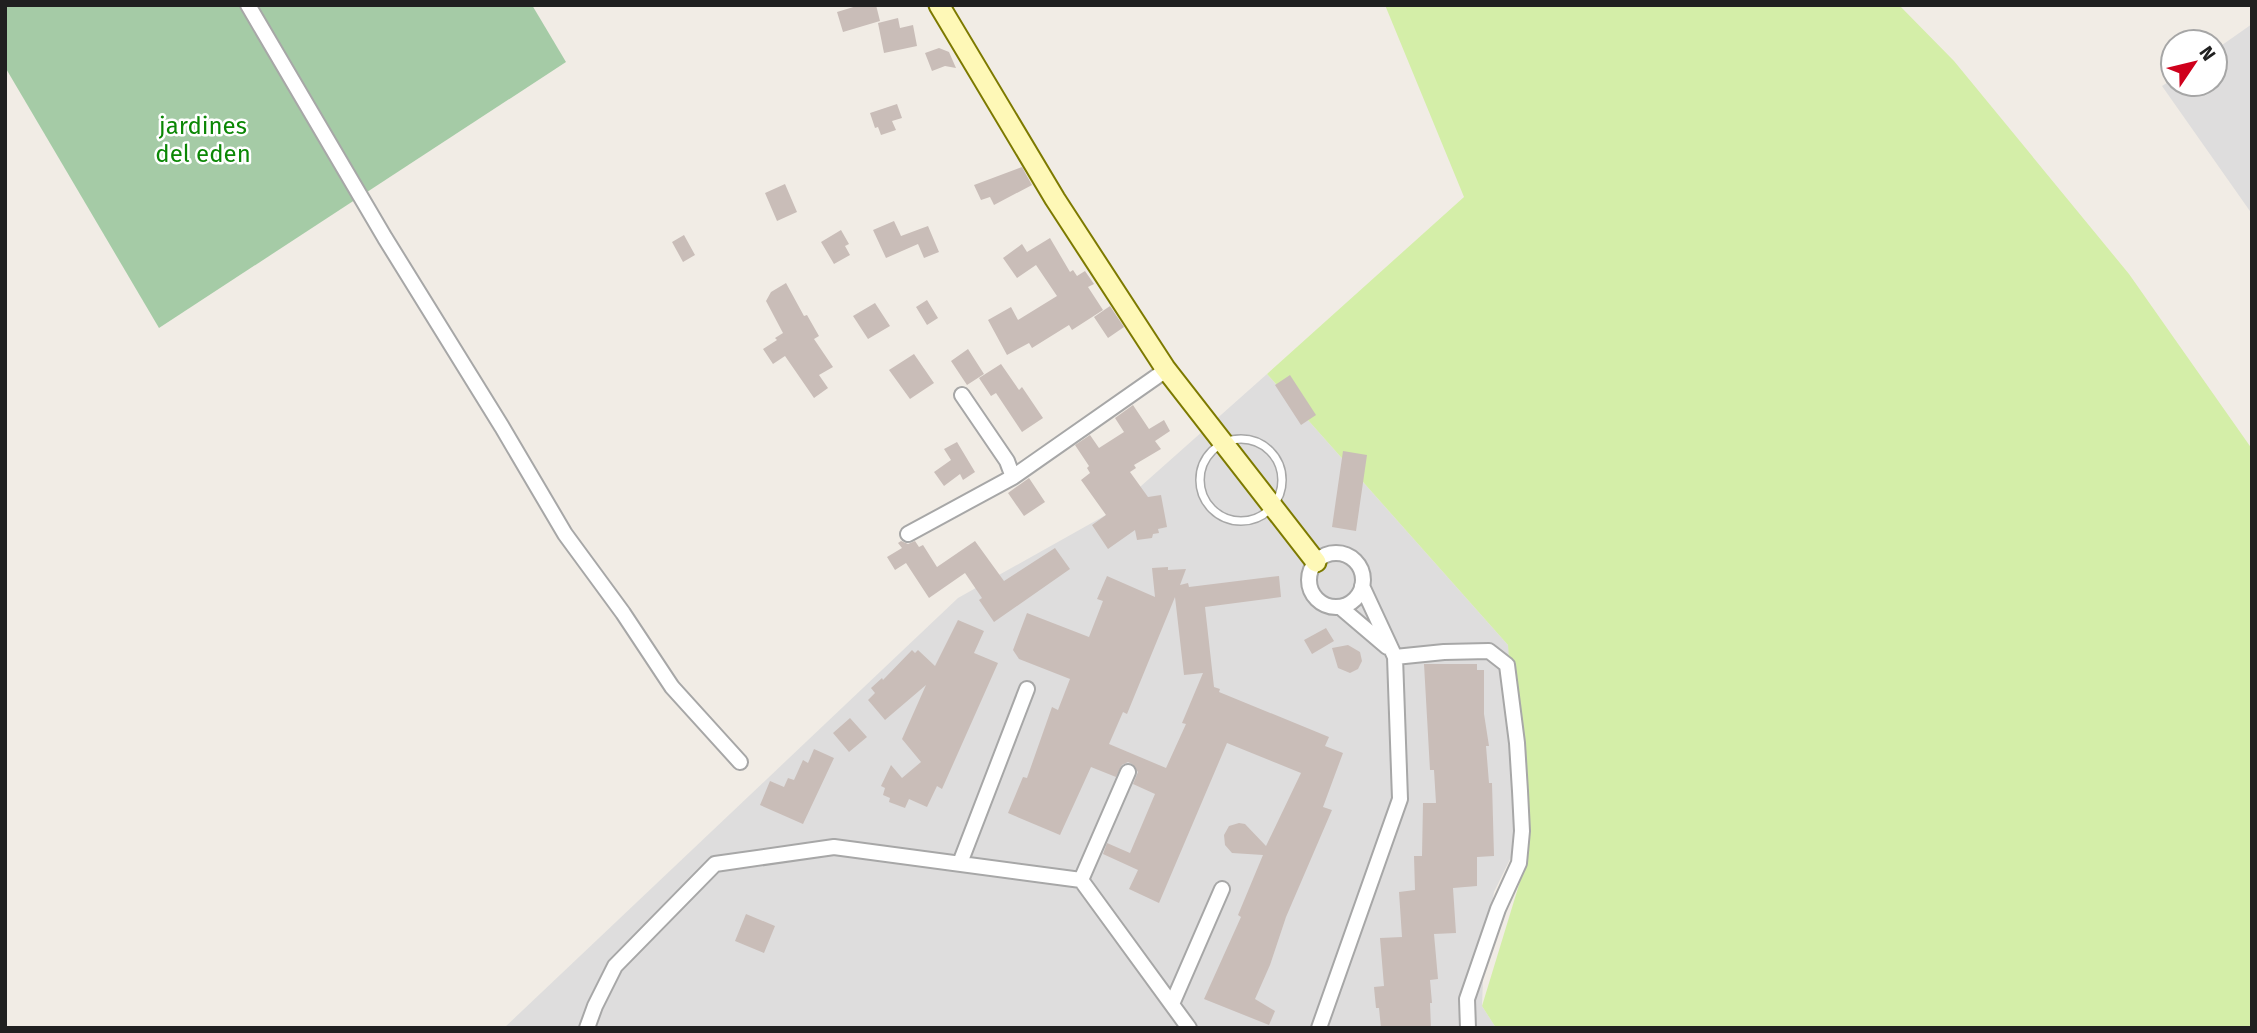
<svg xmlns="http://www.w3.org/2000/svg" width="2257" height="1033" font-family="'Fira Sans',sans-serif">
	<rect width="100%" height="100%" fill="#f1ece5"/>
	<!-- residential -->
	<path fill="#dedddd" d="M2252,24V214L2162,86L2173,79V84H2215V50Z
		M1267,374L1508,645L1526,757L1515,849L1494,892L1484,952L1482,1006L1496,1028H504L958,598L1113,511Z"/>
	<!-- grass -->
	<path fill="#d4eea8" d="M1385,5H1899L1954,61L2129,274L2252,449V1028H1496L1482,1006L1525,865L1508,645L1267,374L1464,197Z"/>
	<!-- cemetery -->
	<path fill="#a5cba6" d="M5,5H532L566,62L159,328L5,67Z"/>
	<!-- building -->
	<path fill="#c9bdb8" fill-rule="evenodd" d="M860,5H876L880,21L843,32L837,12Z
		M898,18L900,28L913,25L917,46L884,53L878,23Z
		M939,48L949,52L956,68L945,66L932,71L925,53Z
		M897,104L902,118L892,121L896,130L881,135L878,127L875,128L870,113Z
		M1022,167L1032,185L994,205L990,197L981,200L974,185Z
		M785,184L797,212L777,221L765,193Z
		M894,221L901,236L928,226L939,252L924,258L918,244L886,258L873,230Z
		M841,230L849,244L845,246L850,255L834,264L821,242Z
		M684,235L695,255L683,262L672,242Z
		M1050,238L1070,272L1073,270L1077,276L1085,271L1094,284L1088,287L1103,310L1072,330L1069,325L1032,348L1029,343L1007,355L988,320L1011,307L1018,320L1057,296L1036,265L1017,278L1003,258L1022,244L1027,252Z
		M786,283L804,316L807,315L819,336L814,339L833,367L819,375L828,388L814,398L785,356L773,364L763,349L777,340L775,338L783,333L766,301L771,292Z
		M927,300L938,318L927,325L916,307Z
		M875,303L890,326L868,339L853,316Z
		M1110,306L1124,327L1108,338L1094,317Z
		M968,349L984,374L967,385L951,361Z
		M914,354L934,383L910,399L889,370Z
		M1001,364L1019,390L1022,387L1043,418L1022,432L996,393L991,396L979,378Z
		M1290,375L1316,415L1301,425L1275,385Z
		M1133,405L1149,429L1164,420L1170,431L1155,441L1161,449L1134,465L1136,468L1130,472L1148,497L1161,495L1167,527L1158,529L1159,533L1153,534L1152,538L1137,540L1135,530L1108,549L1092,525L1106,515L1081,480L1090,473L1087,468L1089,466L1075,445L1090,435L1099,448L1124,432L1115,418Z
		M957,442L975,472L963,480L960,474L944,486L934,472L951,460L944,449Z
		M1343,451L1367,455L1356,531L1332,527Z
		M1029,478L1045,502L1024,516L1008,493Z
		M901,541L908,544L915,541L919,547L923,545L937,567L975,541L1004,581L1055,548L1070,569L994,622L979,600L982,598L965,573L929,598L906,563L895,570L887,557L902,548L898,543Z
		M1168,567V570L1186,569L1180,585L1188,583L1189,587L1279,576L1281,597L1205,607L1214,687L1220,689L1219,692L1329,737L1325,746L1343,753L1323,807L1332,810L1286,917L1270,965L1255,999L1275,1011L1269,1025L1204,999L1241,917L1238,915L1263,855L1232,853L1225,845L1224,835L1229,826L1239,823L1245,824L1266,846L1301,773L1227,743L1159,903L1129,889L1138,870L1103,854L1107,843L1130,853L1155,794L1133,784L1138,772L1132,764L1128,762L1122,765L1116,777L1091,767L1060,835L1008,813L1023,777L1027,778L1052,707L1058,710L1070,679L1019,659L1013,650L1027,613L1089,637L1103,601L1097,599L1107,576L1155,597L1152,568ZM1175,597L1184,675L1203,673L1182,723L1186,724L1166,768L1109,744L1123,712L1127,714Z
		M958,620L984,631L974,653L998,663L942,789L937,786L927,807L909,799L905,808L889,802L890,798L883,795L885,788L881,786L891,765L902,778L921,762L902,739L926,685L885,720L868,700L875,693L871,688L882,678L883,680L912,650L915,653L918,650L935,666Z
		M1326,628L1334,641L1312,654L1304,640Z
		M1348,645L1360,652L1362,661L1358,669L1350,673L1338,668L1332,648Z
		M1424,664H1477V670H1484V714L1489,746H1486L1489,783H1492L1494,856L1477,857V886L1453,888L1456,933L1434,934L1438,979L1430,980L1432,1003H1430L1431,1028H1381L1379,1008H1376L1374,987L1384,986L1380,938L1402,937L1399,892L1415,890L1414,856H1422L1423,803H1436L1434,770H1430Z
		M850,718L867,737L849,752L833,733Z
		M814,749L834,758L803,824L760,805L770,781L784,787L788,778L794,780L803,760L808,763Z
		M746,914L775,926L764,953L735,941Z"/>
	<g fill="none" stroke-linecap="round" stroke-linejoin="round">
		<defs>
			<path id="lane" d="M1200 480a41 41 0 1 1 82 0a41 41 0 1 1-82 0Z"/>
			<path id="street" d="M248,5L385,238L502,427L565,534L623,613L672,687L740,762
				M962,395L1007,461L1013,477
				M908,534L1013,477L1166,370
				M1309 580a27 27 0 1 1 54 0a27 27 0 1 1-54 0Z
				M1340,607L1387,647
				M1395,657L1444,652L1489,651L1507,665L1517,743L1520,791L1522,831L1519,863L1498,909L1467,999L1468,1028
				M960,863L1027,689
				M1081,880L1128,772
				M1172,1004L1222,889
				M587,1028L595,1006L615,966L715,864L834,847L1081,880L1189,1028
				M1319,1028L1400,799L1395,657L1362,586"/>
			<path id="secondary" d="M939,5L1055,199L1165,368L1316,562"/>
		</defs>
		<!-- lane casing -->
		<use href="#lane" stroke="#a7a7a7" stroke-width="10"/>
		<!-- street casing -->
		<use href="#street" stroke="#a7a7a7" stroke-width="18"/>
		<!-- secondary casing -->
		<use href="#secondary" stroke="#7d7a00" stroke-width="23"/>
		<!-- lane -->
		<use href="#lane" stroke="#fff" stroke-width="7"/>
		<!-- street -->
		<use href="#street" stroke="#fff" stroke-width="14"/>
		<!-- secondary -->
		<use href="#secondary" stroke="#fef8b7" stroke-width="19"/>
	</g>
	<g text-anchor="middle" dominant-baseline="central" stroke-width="5" stroke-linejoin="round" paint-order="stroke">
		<!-- park labels -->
		<g font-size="24" fill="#0b8705" stroke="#fff">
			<text x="203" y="126">jardines<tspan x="203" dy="28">del eden</tspan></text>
		</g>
	</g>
	<!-- border -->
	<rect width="2257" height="1033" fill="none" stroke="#202020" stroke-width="14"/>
	<!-- north arrow -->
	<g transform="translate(2194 63) rotate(55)"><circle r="33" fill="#ffffff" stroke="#a6a6a6" stroke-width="2"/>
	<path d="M0-5L12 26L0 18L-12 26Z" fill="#cf001c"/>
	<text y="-10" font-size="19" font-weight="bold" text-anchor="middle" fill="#202020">N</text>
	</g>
</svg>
